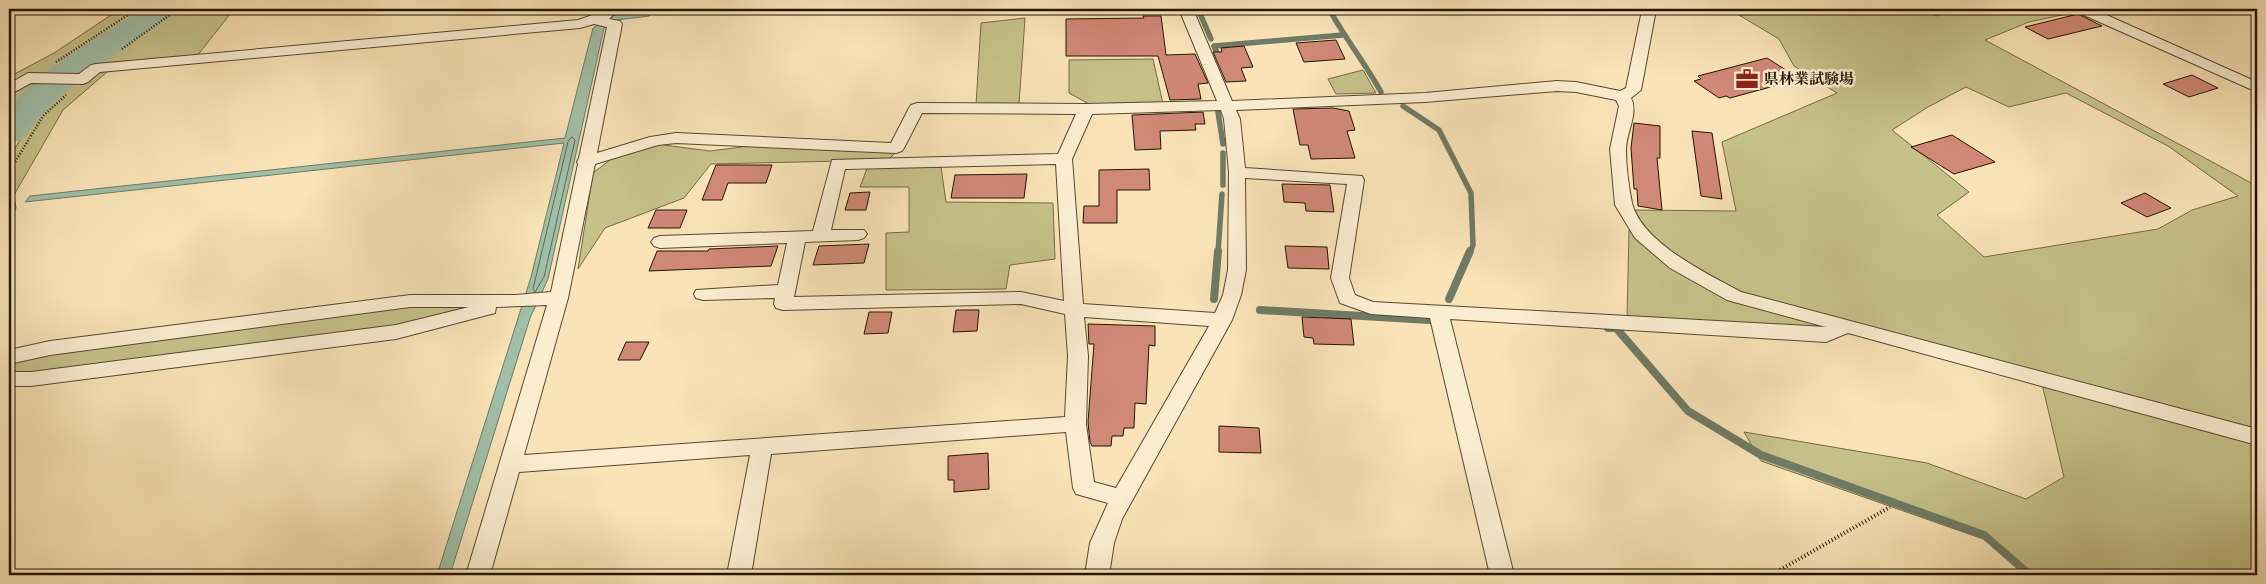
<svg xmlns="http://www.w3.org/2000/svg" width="2266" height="584" font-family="Cardo,'Noto Serif JP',serif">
	<rect width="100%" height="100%" fill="#f9e3b7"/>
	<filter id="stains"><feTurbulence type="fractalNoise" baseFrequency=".004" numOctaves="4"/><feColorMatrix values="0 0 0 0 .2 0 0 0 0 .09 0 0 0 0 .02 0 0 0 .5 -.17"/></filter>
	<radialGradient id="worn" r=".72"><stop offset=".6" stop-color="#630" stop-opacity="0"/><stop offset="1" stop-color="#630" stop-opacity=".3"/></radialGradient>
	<!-- green -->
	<path fill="#c6c189" stroke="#756b46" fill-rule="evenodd" d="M120,9H144L37,83L9,108V77L54,53Z
		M172,9H234L197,56L114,62L107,72L63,110L14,195L16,208L9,223V158L34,117L83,73Z
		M1729,9H1921L1936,16L1962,9H2057L2067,14L2029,22L1985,40L2257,186V432L1735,290L1679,260L1649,234L1631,210L1736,211L1722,142L1837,93L1794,66L1779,39ZM1966,87L2009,107L2066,93L2168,146L2238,196L2192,210L2158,229L1984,257L1937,215L1969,192L1892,130L1928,107Z
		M1025,18L1019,105H976L981,23Z
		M1153,59L1163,104L1091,105L1069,93V60Z
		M1363,70L1376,93L1336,94L1328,79Z
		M656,144L710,151L758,145L895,153L888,160L711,164L684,198L605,228L578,269L593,173L615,156Z
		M868,166L941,167L946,202L1053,203L1055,259L1010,265L1006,289L886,290V233L909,232V187H860Z
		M1629,230L1673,266L1815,323V329L1627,319Z
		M408,306H467L461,311L400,325L41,374H9V361L51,352Z
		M2042,384L2257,441V575H2026L1986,540L1761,461L1744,432L1927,463L2026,499L2064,477Z"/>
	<!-- water -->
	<path fill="#a0bfa8" stroke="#6e7b66" d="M634,9H651L649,16L617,20L604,28L548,279L530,318L450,575H437L531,277L564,143L25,202L30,196L565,138L593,28L613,16Z"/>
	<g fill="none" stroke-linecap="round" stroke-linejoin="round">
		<!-- shore -->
		<path stroke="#626a56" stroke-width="1" d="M572,137L575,140L544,277L535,292L533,289L568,142Z"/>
		<!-- stream-far1 -->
		<path stroke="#6e7b66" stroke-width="5.5" d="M1198,9L1211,39
			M1329,9C1345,38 1365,63 1381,92
			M1220,59L1214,46L1343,35
			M1403,106L1439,130L1471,193L1473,245L1470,253
			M1218,112L1223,144
			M1223,153V185
			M1218,253L1222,194"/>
		<!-- stream -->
		<path stroke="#6e7b66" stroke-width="8" d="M1214,299L1218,251
			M1449,299L1470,251
			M1260,310L1429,320
			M1608,328H1616L1688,411L1761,455L1984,535L2030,575"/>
		<!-- river -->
		<path fill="#a0bfa8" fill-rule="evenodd" d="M142,9H177L173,15C117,54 62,84 21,140L9,144V109C42,65 97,39 142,9Z"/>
	</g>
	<!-- building -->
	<path fill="#d08877" stroke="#241503" d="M2078,14L2102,26L2048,39L2025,27Z
		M1143,16H1161L1166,55L1195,54L1208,83L1198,84L1201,99L1170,100L1158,56H1066V19L1144,18Z
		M1336,40L1345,59L1304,62L1296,43Z
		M1244,46L1253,67L1241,68L1246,81L1226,82L1213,52H1222L1221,48Z
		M1767,58L1800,79L1730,98L1726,96L1719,98L1694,81L1701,79L1698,76Z
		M2192,75L2218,88L2189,97L2163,84Z
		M1333,108L1349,111L1355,130L1347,131L1355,158L1311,159L1308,145H1300L1293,109Z
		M1203,112L1205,124H1195L1196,130L1160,131L1161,149L1135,150L1132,115Z
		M1634,123L1660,126V158H1657L1662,210L1638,206L1637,189H1634L1631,148Z
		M1692,131L1712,133L1722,199L1701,196Z
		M1952,135L1995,162L1954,174L1911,147Z
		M716,165H772L766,183H728L722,200H702Z
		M1149,169L1150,190H1117V223H1083L1084,206H1099V170Z
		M1027,174L1024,198H951L955,175Z
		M1282,184L1330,185L1334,212L1306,211L1305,203L1284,202Z
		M870,192L866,210H845L850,193Z
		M2145,193L2171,208L2147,217L2121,203Z
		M656,210H687L680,228H648Z
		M869,244L864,263L813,265L819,246Z
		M778,246L771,266L649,271L657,251H708L709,249Z
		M1285,246L1327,247L1329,269L1288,268Z
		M956,310H979L977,331L953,332Z
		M869,312H892L888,333L864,334Z
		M1302,317L1351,319L1354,345L1314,344L1313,338L1304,337Z
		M1088,324L1155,326V346L1149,345L1146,404L1135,403L1134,428H1124L1123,436H1112L1111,446H1092L1090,442L1088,422L1094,344H1089Z
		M626,342H649L640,360H618Z
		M1219,426L1259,428L1261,453L1219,452Z
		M988,453L989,489L954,492V480H948V456Z"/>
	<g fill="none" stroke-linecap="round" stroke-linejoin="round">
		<defs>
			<path id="street" d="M604,9H619L609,19L620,21L622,24L597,153L650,137L676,133L891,143L909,108L911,105L917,103L1086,104L1217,101L1179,9H1193L1232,101L1425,93L1557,81L1576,82L1620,91L1626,88L1641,15L1645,9H1659L1655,15L1641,90L1631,98C1639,114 1626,132 1626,150C1626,166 1629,188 1632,203C1642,243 1708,274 1741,292L2257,429V445L1848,333L1826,342L1450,319L1514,575H1490L1430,318L1371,314L1340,303L1331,278L1347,184L1245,178L1246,270L1241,295L1232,320L1122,519L1114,543L1109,575H1085L1090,543L1108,503L1076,494L1073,488L1066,432L771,454L751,575H727L750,455L519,472L490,575H466L547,305L496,307L495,313L396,339L31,386H9V372H31L396,325L469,307H410L50,355L9,364V350L50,341L410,295H515L551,292L578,164L577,162L579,158L607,27L594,24L580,28L100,72L88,82L83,84L31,83L9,95V84L28,73L79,74L91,65L96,64L578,20L601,12ZM1557,91L1576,92L1616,100L1619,106L1610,149L1615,205L1635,238L1670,268L1727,300L1826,327L1373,302L1355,295L1349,278L1364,180L1362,176L1245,168L1240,119L1236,110L1425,102ZM1221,110L1224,119L1229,172L1228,270L1223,295L1215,313L1083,304L1072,159L1092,114ZM922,113L1076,114L1058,154L832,160L813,231L660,236L654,238L651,242L654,246L660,248L787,243L778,285L696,290L694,294L696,298L703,300L775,298L774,304L776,308L783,310L1021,304L1065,314L1068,356L1065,417L524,455L568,298L595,164L658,145L676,143L896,153L902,151L904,148ZM1056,164L1064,301L1021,292L794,297L805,242L858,240L864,238L867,234L864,230H831L845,169ZM1084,317L1209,326L1116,488L1094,482L1086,424L1088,356Z
				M2075,9H2093L2257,82V92L2077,12Z"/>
		</defs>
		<!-- street casing -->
		<use href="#street" stroke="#594830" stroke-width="2"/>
		<!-- path-far1 -->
		<path stroke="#241503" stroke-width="2.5" stroke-dasharray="1 2" stroke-linecap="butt" d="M122,49L178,9
			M56,62L137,9
			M9,172L43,116L66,95"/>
		<!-- path -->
		<path stroke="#241503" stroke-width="4" stroke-dasharray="1 2.5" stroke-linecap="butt" d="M1523,574L1555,575
			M1771,575L1890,507"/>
		<!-- street -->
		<use href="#street" fill="#fbedd0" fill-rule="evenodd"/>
	</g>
	<!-- icons -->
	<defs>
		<symbol id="office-bare" viewBox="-9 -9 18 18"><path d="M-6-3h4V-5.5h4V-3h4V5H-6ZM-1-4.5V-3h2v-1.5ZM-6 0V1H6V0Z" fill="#8f2418" stroke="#fbedd0" stroke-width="2.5" paint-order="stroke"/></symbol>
	</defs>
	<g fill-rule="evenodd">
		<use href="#office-bare" x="1731" y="63" width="32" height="32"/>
	</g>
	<g text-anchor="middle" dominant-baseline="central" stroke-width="5" stroke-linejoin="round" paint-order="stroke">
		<!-- poi labels -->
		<g font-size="15" font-weight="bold" fill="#241503" stroke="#fbedd0" text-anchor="start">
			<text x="1764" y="79">県林業試験場</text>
		</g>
	</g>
	<!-- margin -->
	<rect width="2266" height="584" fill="none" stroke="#f9e3b7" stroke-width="30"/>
	<rect x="10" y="10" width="2246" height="564" fill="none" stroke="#241503" stroke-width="2.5"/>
	<rect x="15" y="15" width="2236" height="554" fill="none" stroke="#241503"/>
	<rect width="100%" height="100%" filter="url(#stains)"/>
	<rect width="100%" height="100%" fill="url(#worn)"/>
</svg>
